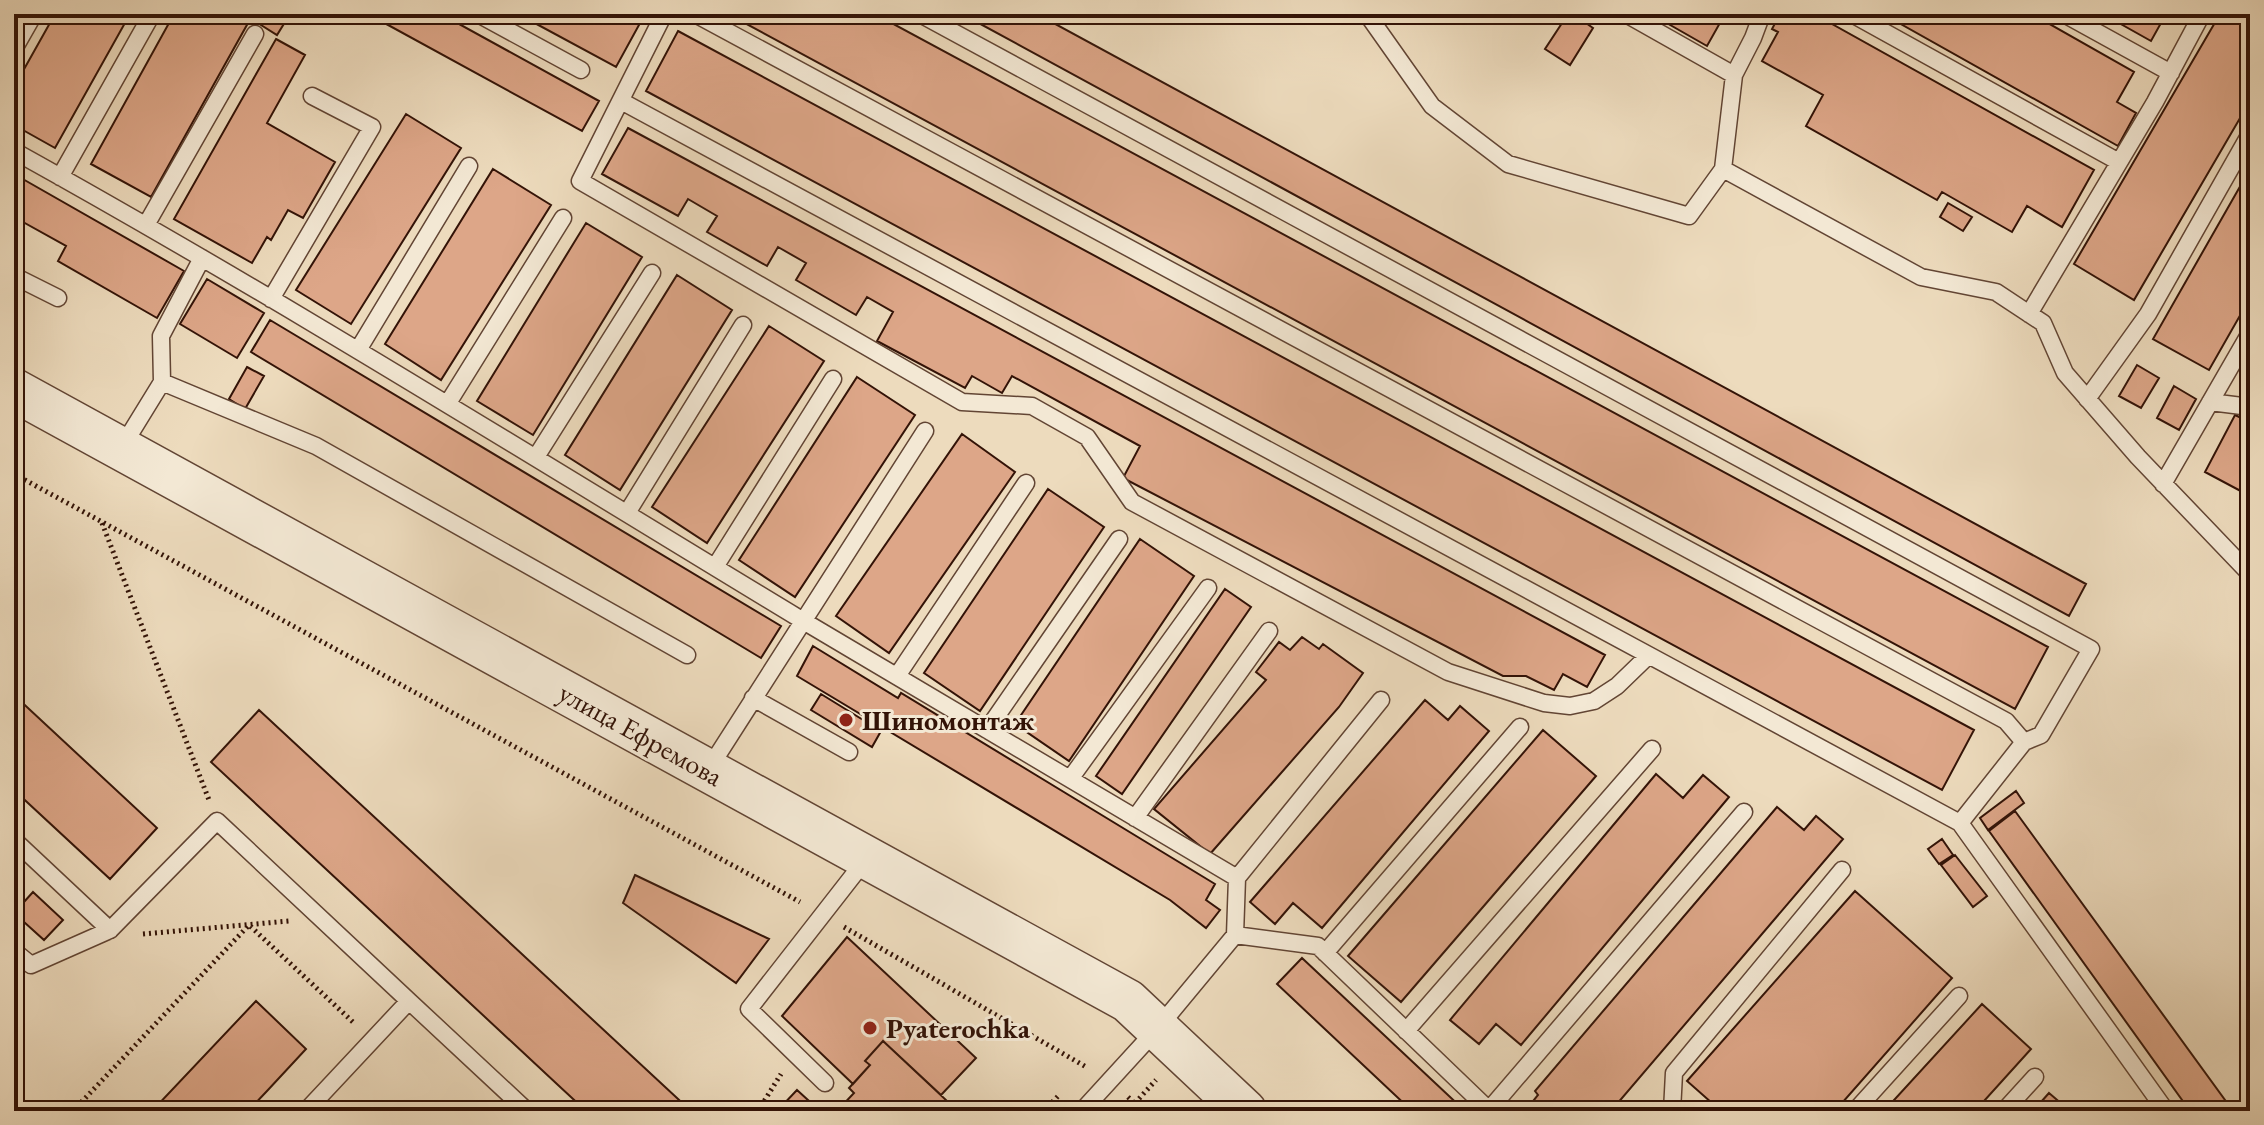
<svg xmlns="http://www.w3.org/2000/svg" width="2264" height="1125" font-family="'EB Garamond',serif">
	<rect width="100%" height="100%" fill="#eddbbd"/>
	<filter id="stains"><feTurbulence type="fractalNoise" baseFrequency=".0025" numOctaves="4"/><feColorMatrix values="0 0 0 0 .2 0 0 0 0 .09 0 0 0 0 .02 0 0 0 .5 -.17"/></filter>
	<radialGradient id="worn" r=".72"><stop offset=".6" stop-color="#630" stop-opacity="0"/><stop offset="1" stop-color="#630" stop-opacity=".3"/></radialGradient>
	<!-- green -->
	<path fill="#c0be8c" stroke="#7a684a" stroke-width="2" d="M2248,606H2250V660C2244,641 2235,623 2248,606Z"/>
	<!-- building -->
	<path fill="#dda688" stroke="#331307" stroke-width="2" d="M55,14H130L55,148L14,125V87Z
		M174,14H233L248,23L151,197L91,164Z
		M268,14H290L277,35L261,25Z
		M368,14H441L599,101L582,131Z
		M518,14H645L616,67Z
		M728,14H875L2048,647L2015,709Z
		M962,14H1037L2086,584L2069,616Z
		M1568,14H1573L1593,28L1570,65L1545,49Z
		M1651,14H1725L1707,46Z
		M1780,14H1814L2094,170L2062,227L2027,206L2012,232L1942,192L1937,200L1806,126L1823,95L1762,61L1778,32L1772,29Z
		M1883,14H2032L2134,72L2117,102L2136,113L2118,146Z
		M2103,14H2166L2151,41Z
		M2220,14H2250V101L2134,300L2074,264Z
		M678,31L1974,730L1942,790L646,91Z
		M276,39L305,55L267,123L335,162L303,218L288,210L271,240L267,237L252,263L174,219Z
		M406,114L461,148L351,324L296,290Z
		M628,128L1605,655L1587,687L1563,674L1554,690L1526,676H1503L1123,478L1140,446L1012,376L1002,393L972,376L965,388L877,341L893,312L867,297L856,315L796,280L806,263L778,247L767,266L707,232L717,216L688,199L678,216L602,174Z
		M493,169L551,205L441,380L385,344Z
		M2250,169V298L2209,370L2153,339Z
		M14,174L184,271L157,318L58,261L66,246L14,217Z
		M1948,203L1972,217L1963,231L1940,217Z
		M586,223L642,257L533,435L477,401Z
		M677,275L732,310L620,490L565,455Z
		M207,279L264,313L237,358L180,324Z
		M270,320L781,626L761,658L251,352Z
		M769,326L824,361L707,543L652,507Z
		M2137,365L2159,378L2141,408L2119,396Z
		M2250,366V386L2242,381Z
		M247,367L264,376L245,409L229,399Z
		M857,377L915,415L795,597L739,560Z
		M2174,386L2196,399L2179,430L2157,418Z
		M2235,415L2250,422V496L2205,472Z
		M962,434L1015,472L889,653L836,616Z
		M1048,489L1104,527L980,711L924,673Z
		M1140,539L1194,576L1069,761L1015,724Z
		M1225,589L1251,607L1122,794L1096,776Z
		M1302,637L1319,649L1323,644L1363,673L1339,707L1210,854L1154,809L1266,680L1256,672L1279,642L1290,650Z
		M813,646L898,698L901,693L1215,884L1206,900L1220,910L1206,928L1170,900L797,676Z
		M821,694L881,731L872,747L811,710Z
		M14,695L157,828L110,879L14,790Z
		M1425,700L1448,720L1460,706L1489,731L1322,928L1293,903L1275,924L1250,902Z
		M259,710L691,1111H586L558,1085L211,762Z
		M1543,730L1596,776L1401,1002L1348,956Z
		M1656,774L1683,798L1703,775L1729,797L1521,1045L1496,1024L1479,1044L1450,1020Z
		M2016,791L2024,803L1988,830L1980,818Z
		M1777,807L1804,830L1816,816L1843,839L1611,1111H1525L1538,1095L1535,1091Z
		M2015,811L2233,1111H2190L1989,831Z
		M1942,839L1953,855L1939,864L1928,849Z
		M1955,855L1987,896L1973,907L1941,865Z
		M635,875L769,939L736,983L623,903Z
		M1855,891L1952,978L1835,1111H1721L1687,1081Z
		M33,892L63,920L44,940L14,913Z
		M847,937L976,1058L941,1095L883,1041L865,1061L870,1065L853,1084L782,1016Z
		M1302,958L1465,1111H1412L1277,984Z
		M256,1001L306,1049L267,1091L248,1111H152Z
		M1982,1004L2031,1049L1975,1111H1884Z
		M883,1041L946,1100L936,1111H837L854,1093L849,1088L870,1065L865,1061Z
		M797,1090L820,1111L778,1110Z
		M2049,1093L2070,1111H2033Z"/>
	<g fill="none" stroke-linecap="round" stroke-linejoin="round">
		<defs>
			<path id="service" d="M478,14L581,70
				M664,14L580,181L962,402L1032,406L1087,437L1132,502L1448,672L1544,703L1570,706L1594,701L1617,686L1648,656
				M695,14L2006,721L2024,742
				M920,14L2091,649L2041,735L2024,742L1960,823
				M1367,14L1432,106L1508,164L1689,216L1723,169L1734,75L1753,38L1762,14
				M1626,14L1734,75
				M1852,14L2119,162
				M2064,14L2171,73
				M14,49L34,14
				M621,101L1960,823L2166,1111
				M14,151C281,299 539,461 800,619C945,706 1091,792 1237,878L1235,935L1157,1029L1082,1111
				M1723,169L1921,277L1996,292L2043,323L2065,373L2138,457L2250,574
				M60,177L152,14
				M146,225L255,34
				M14,276L58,298
				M271,299L372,127L312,96
				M2029,314L2155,102L2202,14
				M358,350L469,166
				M162,382L316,446L687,655
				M2087,399L2148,314L2250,134
				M2210,402L2250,407
				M448,403L563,218
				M122,447L162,382L161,336L202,258
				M536,457L652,273
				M2163,484L2250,333
				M627,513L743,325
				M715,567L833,379
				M897,676L1026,483
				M753,698L849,752
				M987,730L1119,539
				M708,770L925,431
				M1070,779L1208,588
				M1135,818L1269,631
				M14,840L110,930L217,821L409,1001
				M1237,878L1381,700
				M1235,935L1318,946L1490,1111
				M14,951L31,965L110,930
				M1325,953L1520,727
				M1406,1031L1652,749
				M825,1083L749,1009L866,859
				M1489,1110L1744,812
				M306,1111L409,1001L527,1111
				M1672,1111L1674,1073L1842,870
				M1855,1111L1959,996
				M2004,1111L2035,1077"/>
			<path id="tertiary" d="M14,390L1128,1001L1245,1111"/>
		</defs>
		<!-- service casing -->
		<use href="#service" stroke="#624534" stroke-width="19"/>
		<!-- tertiary casing -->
		<use href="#tertiary" stroke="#624534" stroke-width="45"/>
		<!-- path -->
		<path stroke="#331307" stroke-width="5" stroke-dasharray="2 4" stroke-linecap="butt" d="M14,474L800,902
			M102,523L209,800
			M844,927L1088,1068
			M143,934L289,921
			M1128,1097L1143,1111
			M1135,1103L1156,1080
			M73,1111L249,925L354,1023
			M460,1111L485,1105
			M758,1111L781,1074
			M1044,1111L1060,1094"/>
		<!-- service -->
		<use href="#service" stroke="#f3e8d4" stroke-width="16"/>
		<!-- tertiary -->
		<use href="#tertiary" stroke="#f3e8d4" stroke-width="42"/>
	</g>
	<!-- markers -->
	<g fill="#8f2418" stroke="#f3e8d4" stroke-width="3">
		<circle cx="846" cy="720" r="8"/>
		<circle cx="870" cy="1028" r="8"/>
	</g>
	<g text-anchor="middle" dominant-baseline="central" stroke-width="6" stroke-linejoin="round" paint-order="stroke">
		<!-- poi labels -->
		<g font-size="28" font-weight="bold" fill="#331307" stroke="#f3e8d4" text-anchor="start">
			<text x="862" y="720">Шиномонтаж</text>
			<text x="886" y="1028">Pyaterochka</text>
		</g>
		<!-- street labels -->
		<g font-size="28" fill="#331307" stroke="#f3e8d4">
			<text transform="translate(641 734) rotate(29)">улица Ефремова</text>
		</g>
	</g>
	<!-- margin -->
	<rect width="2264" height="1125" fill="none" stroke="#eddbbd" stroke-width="48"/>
	<rect x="16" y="16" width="2232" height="1093" fill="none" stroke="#331307" stroke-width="4"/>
	<rect x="24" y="24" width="2216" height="1077" fill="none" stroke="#331307" stroke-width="2"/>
	<rect width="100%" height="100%" filter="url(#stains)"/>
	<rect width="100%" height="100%" fill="url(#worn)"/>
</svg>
